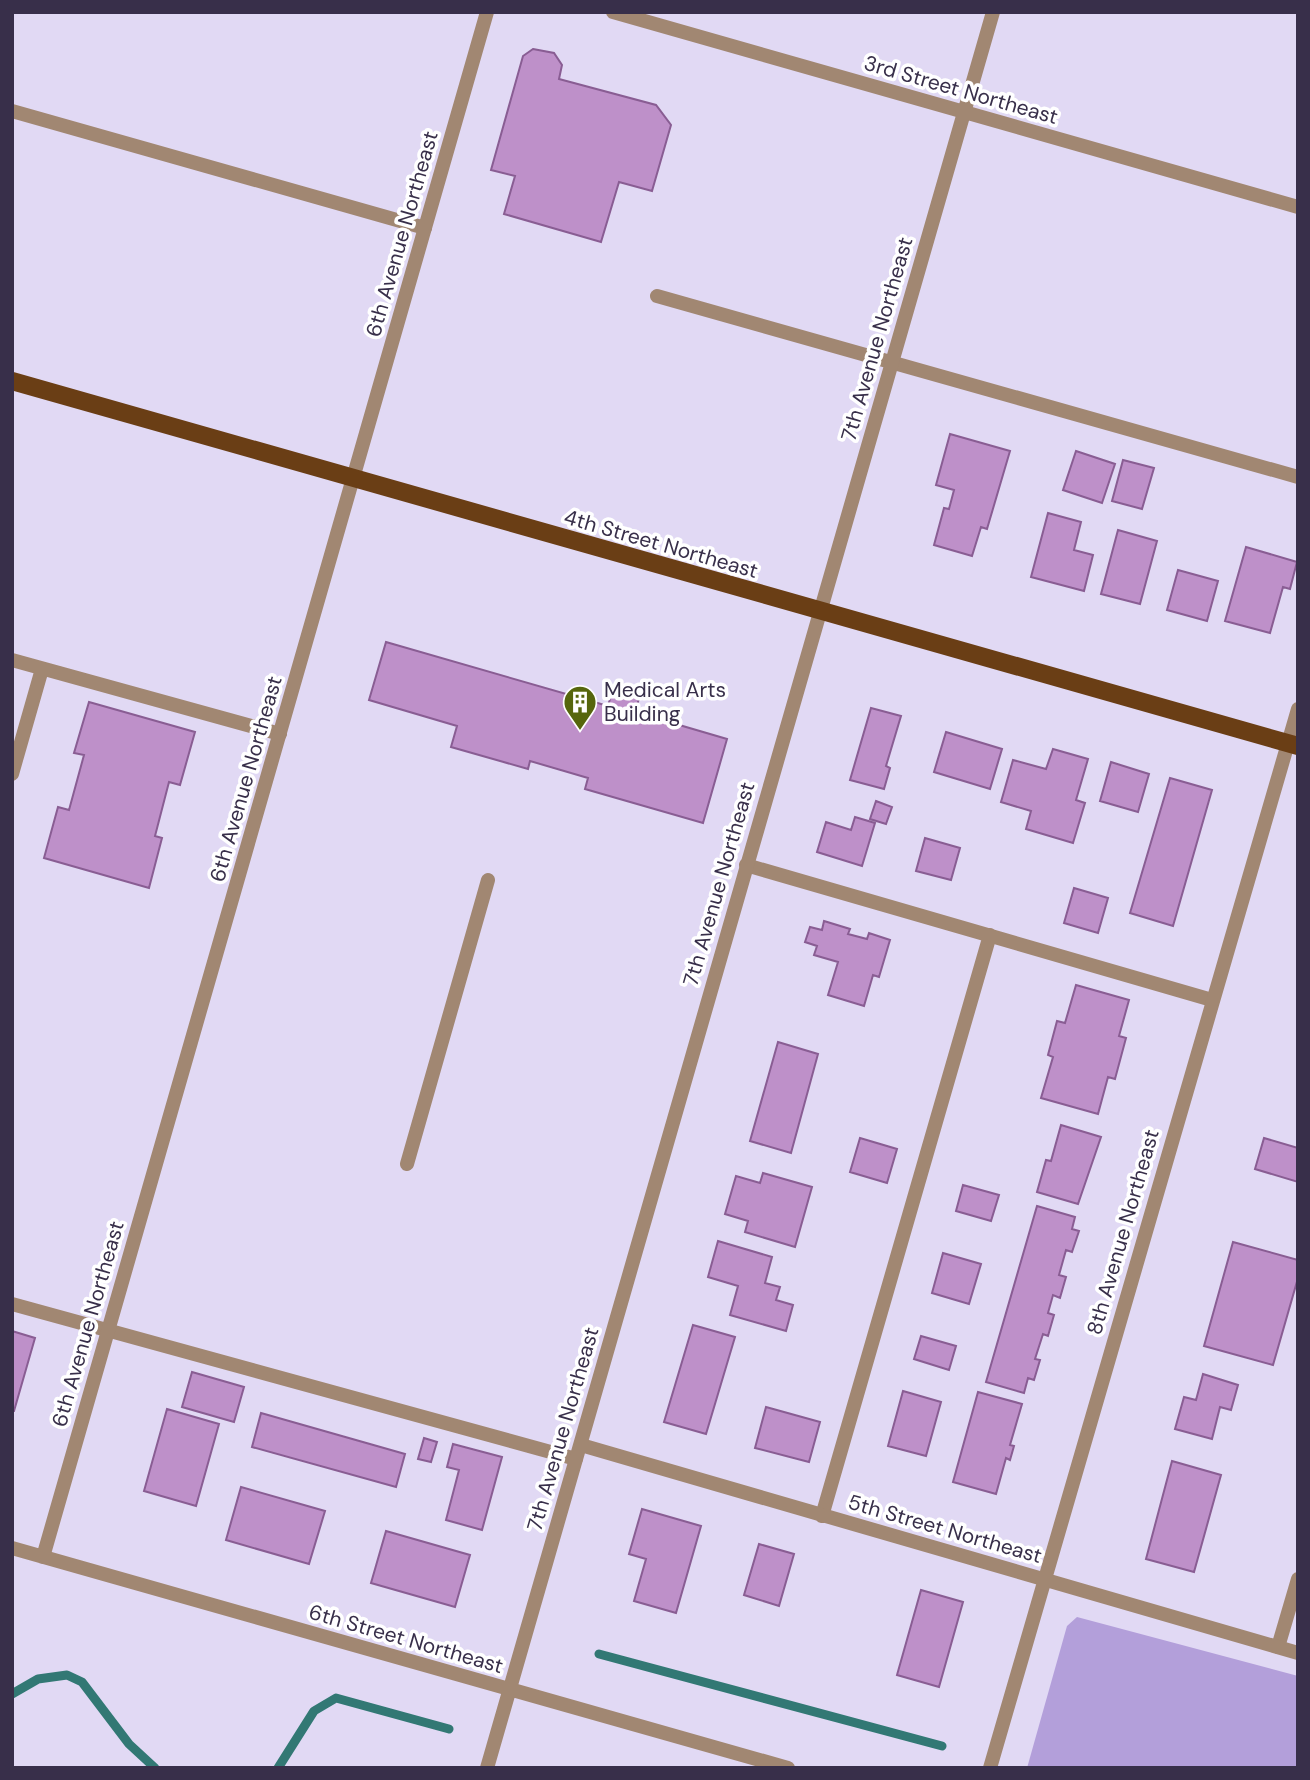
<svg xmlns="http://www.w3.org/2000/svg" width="1310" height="1780" font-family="'DM Sans',sans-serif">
	<rect width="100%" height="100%" fill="#e1d9f4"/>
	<!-- green -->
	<path fill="#b39fda" d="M1077,1617L1298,1676V1768H1027L1067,1626Z"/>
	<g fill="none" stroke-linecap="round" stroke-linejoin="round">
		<!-- stream -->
		<path stroke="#327874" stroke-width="9" d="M599,1654L942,1746
			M12,1694L38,1679L67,1675L82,1682L129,1744L155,1768
			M278,1768L314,1711L336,1698L449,1729"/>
	</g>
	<!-- building -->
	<path fill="#be90c9" stroke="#895d93" stroke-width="2" d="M533,49L554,53L562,65L559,79L656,105L671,125L652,191L619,182L601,242L504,214L515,176L491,170L523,56Z
		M950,434L1010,451L987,529L981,527L972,556L934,545L944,508L949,509L954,490L936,485Z
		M1076,451L1115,464L1102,503L1063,490Z
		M1123,460L1154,468L1142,509L1112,501Z
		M1048,513L1081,522L1074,550L1093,555L1084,591L1031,577Z
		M1118,530L1157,541L1140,604L1101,594Z
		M1246,547L1297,562L1290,589L1283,587L1270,633L1225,621Z
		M1178,570L1218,581L1207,621L1167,610Z
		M386,642L608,706L613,688L640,695L635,712L727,739L703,823L585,789L588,778L530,761L528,769L451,747L457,726L369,700Z
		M89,702L195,732L180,785L169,782L155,836L162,838L149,888L44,858L58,807L69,810L84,755L74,753Z
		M871,708L901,716L886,766L890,768L884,789L850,780Z
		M946,732L1002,749L990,789L934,772Z
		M1053,749L1088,759L1076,800L1085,803L1073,843L1026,829L1031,811L1001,802L1013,760L1046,769Z
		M1111,762L1149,774L1138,812L1100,801Z
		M1170,778L1212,790L1173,926L1130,913Z
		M876,801L892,807L886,824L870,819Z
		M855,817L875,823L862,866L817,852L826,822L851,830Z
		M925,838L960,848L951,880L916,871Z
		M1074,888L1108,898L1098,933L1064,923Z
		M824,921L850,929L848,934L867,939L869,933L890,940L879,977L873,975L864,1006L828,995L838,962L814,955L817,946L805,942L810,927L822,930Z
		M1076,985L1129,1000L1119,1036L1126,1038L1115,1079L1108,1077L1098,1114L1041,1098L1053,1057L1048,1055L1057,1021L1065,1023Z
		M778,1042L818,1054L791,1153L750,1141Z
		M1061,1125L1101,1137L1078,1204L1037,1192L1046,1160L1051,1161Z
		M860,1138L897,1149L887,1183L850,1172Z
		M1264,1138L1298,1148V1182L1255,1169Z
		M763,1173L812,1187L795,1247L745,1232L748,1221L725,1214L736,1176L760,1183Z
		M963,1185L999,1195L991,1221L956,1211Z
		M1037,1206L1075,1217L1072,1229L1079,1231L1072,1252L1066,1250L1059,1275L1066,1277L1060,1298L1053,1295L1048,1313L1054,1315L1048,1336L1043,1334L1035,1359L1040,1360L1034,1380L1028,1378L1024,1393L986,1382Z
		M718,1241L772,1257L765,1283L780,1287L776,1300L793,1305L786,1331L730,1315L738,1286L708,1277Z
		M1233,1242L1298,1260V1278L1273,1365L1204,1346Z
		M943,1253L981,1264L969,1304L932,1293Z
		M693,1325L735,1337L706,1434L664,1422Z
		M12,1331L35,1338L14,1411H12Z
		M921,1336L956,1346L949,1370L914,1359Z
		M192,1372L244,1387L234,1422L182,1407Z
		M1203,1374L1238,1385L1231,1410L1220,1407L1212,1439L1175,1429L1184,1397L1196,1400Z
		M903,1391L941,1402L926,1456L888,1446Z
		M978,1392L1022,1404L1010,1445L1014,1446L1010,1460L1006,1458L996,1494L953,1482Z
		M766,1407L820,1422L809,1462L755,1448Z
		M167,1409L219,1424L196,1506L144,1491Z
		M261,1413L405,1454L396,1487L252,1447Z
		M424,1438L437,1442L431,1462L418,1459Z
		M453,1444L502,1457L482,1530L446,1520L459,1470L447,1467Z
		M1172,1461L1221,1475L1194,1572L1146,1559Z
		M241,1487L325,1511L309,1564L226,1540Z
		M642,1509L701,1526L676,1613L634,1601L646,1559L629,1554Z
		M386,1531L470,1555L455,1607L371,1583Z
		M759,1544L794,1554L779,1606L744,1595Z
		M921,1590L963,1602L939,1687L897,1675Z"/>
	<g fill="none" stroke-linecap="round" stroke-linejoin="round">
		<!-- lane -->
		<path stroke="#a18772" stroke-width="14" d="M12,111L425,228
			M657,296L1298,477
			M12,660L280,734
			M12,774L42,669
			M746,865L1212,1000
			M407,1164L488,880
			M12,1304L576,1459
			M822,1516L990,935
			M1278,1647L1298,1579"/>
		<!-- street -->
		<path stroke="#a18772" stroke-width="14" d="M613,12L1298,207
			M581,1445L1298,1653
			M12,1548L788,1768
			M43,1557L487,12
			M487,1768L993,12
			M990,1768L1298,709"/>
		<!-- primary -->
		<path stroke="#6a3e15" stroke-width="18" d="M12,381L1298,746"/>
	</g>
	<!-- icons -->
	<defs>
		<symbol id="building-pin" viewBox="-11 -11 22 30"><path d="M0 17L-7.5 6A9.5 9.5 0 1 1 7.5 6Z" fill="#56660d" stroke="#fff"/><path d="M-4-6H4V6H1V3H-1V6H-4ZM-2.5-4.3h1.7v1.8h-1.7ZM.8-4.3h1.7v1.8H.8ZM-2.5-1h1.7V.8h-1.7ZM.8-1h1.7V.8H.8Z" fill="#fff"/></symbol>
	</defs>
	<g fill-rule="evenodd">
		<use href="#building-pin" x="561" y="683" width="38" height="52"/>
	</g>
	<g text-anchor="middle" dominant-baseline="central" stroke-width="7" stroke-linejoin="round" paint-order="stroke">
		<!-- street labels -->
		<g font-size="21" fill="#382f4a" stroke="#fff">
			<text transform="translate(961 90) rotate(16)">3rd Street Northeast</text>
			<text transform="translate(402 234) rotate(-74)">6th Avenue Northeast</text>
			<text transform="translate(877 339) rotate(-74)">7th Avenue Northeast</text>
			<text transform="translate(661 544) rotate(16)">4th Street Northeast</text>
			<text transform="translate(246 779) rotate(-74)">6th Avenue Northeast</text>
			<text transform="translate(719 884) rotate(-74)">7th Avenue Northeast</text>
			<text transform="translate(1123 1232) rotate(-74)">8th Avenue Northeast</text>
			<text transform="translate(88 1324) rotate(-74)">6th Avenue Northeast</text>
			<text transform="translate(563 1429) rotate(-74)">7th Avenue Northeast</text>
			<text transform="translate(945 1529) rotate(16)">5th Street Northeast</text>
			<text transform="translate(406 1639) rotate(16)">6th Street Northeast</text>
		</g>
		<!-- poi labels -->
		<g font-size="21" fill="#382f4a" stroke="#fff" text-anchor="start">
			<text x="604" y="690">Medical Arts<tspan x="604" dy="24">Building</tspan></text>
		</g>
	</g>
	<!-- border -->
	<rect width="1310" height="1780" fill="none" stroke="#382f4a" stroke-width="28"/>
</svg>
